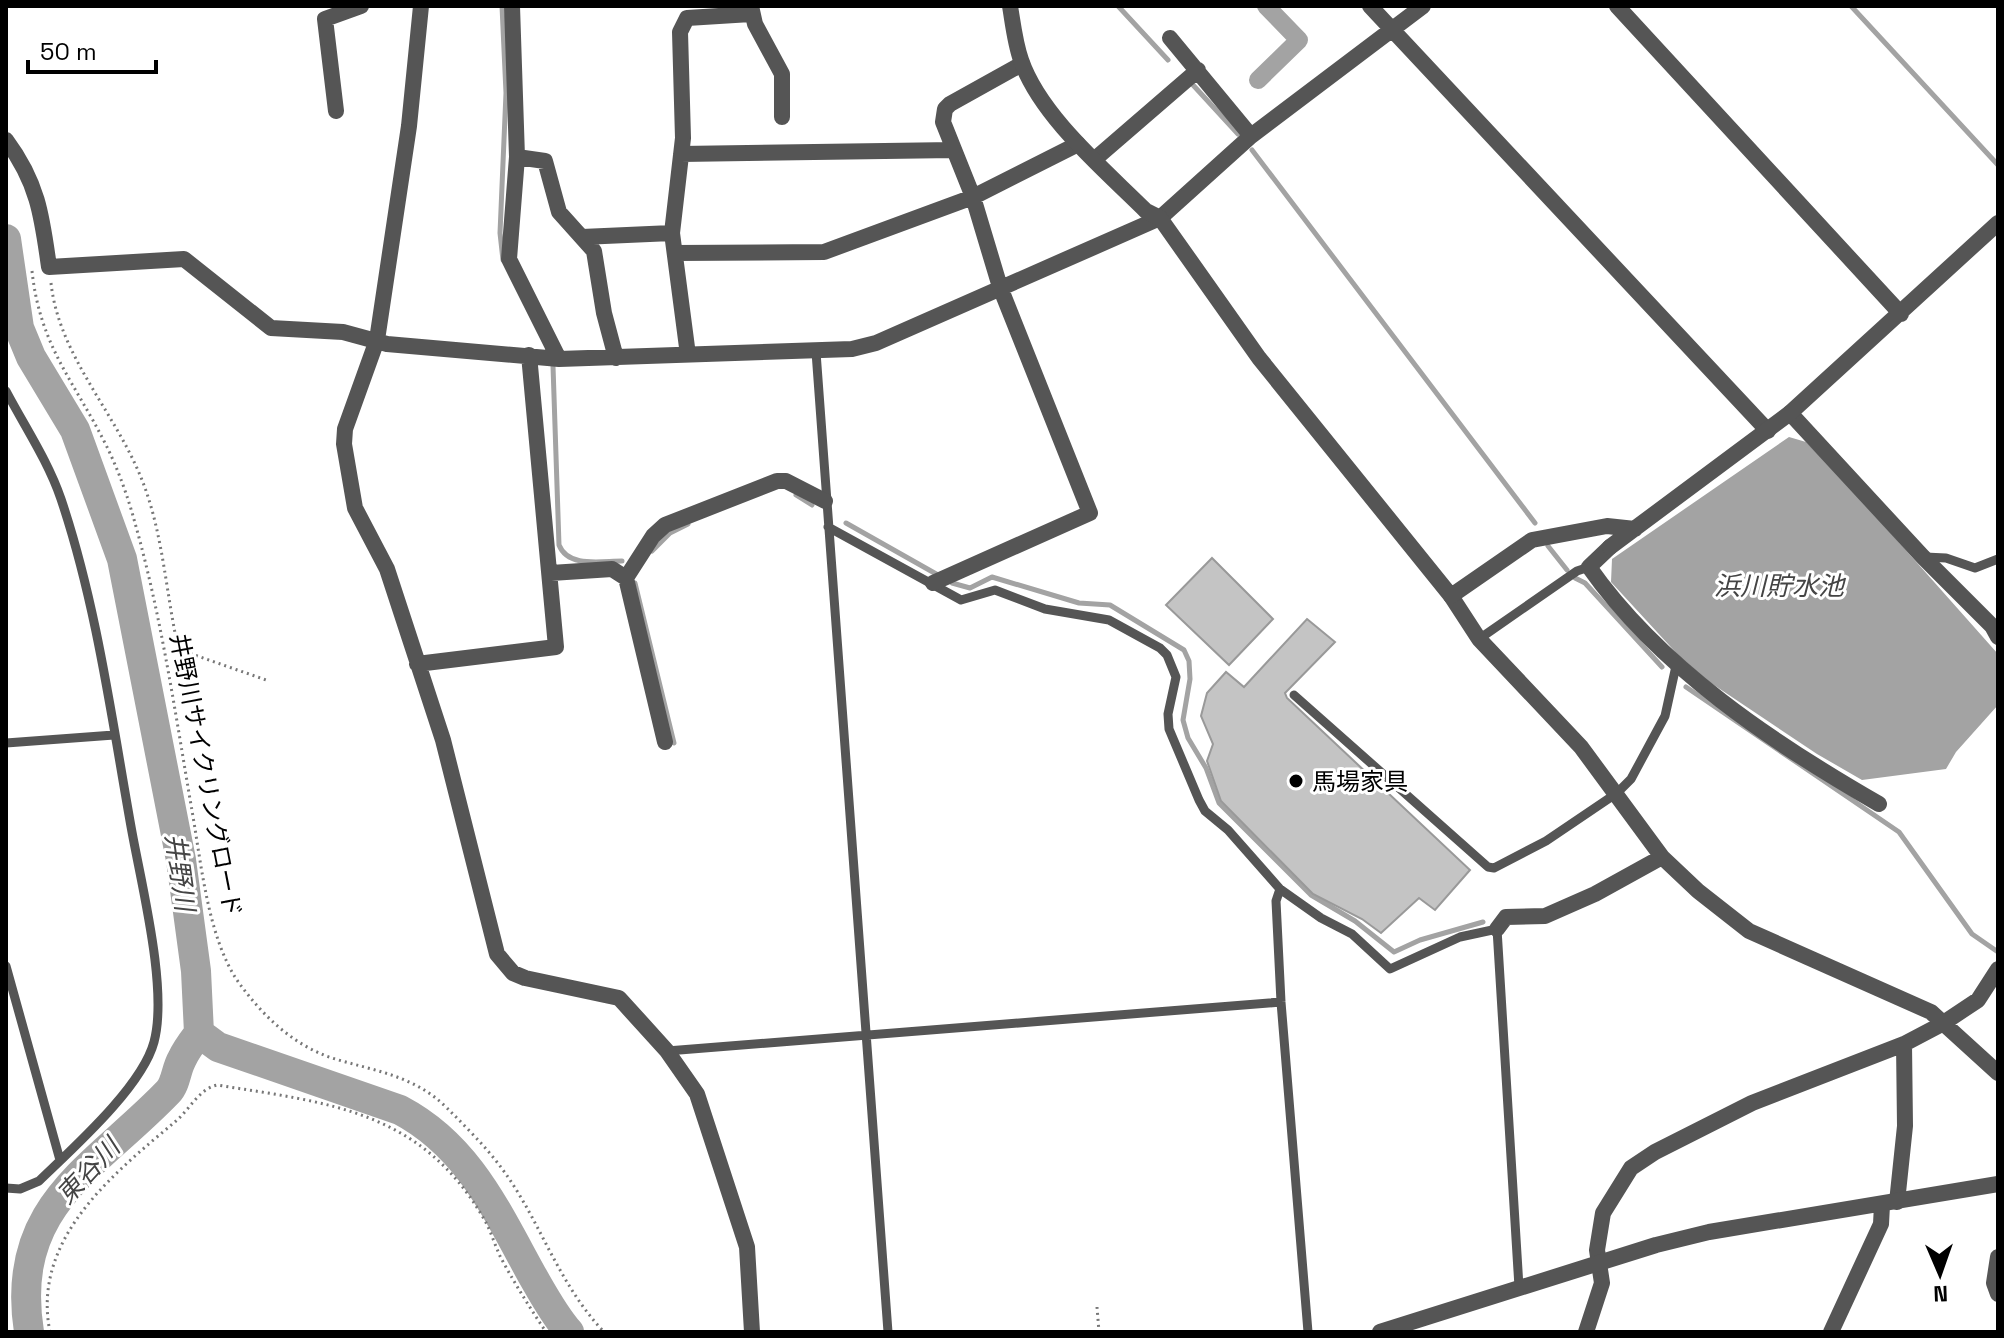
<svg xmlns="http://www.w3.org/2000/svg" width="2004" height="1338" font-family="'Space Grotesk','Noto Sans JP',sans-serif">
	<rect width="100%" height="100%" fill="#fff"/>
	<!-- water -->
	<path fill="#a3a3a3" d="M1789,437L1806,442L1848,485L1998,654V705L1956,752L1946,769L1862,780L1817,754L1708,681L1680,657L1611,582L1612,559Z"/>
	<g fill="none" stroke-linecap="round" stroke-linejoin="round">
		<!-- stream -->
		<path stroke="#a3a3a3" stroke-width="5" d="M502,6L506,93L500,233L503,260
			M1118,6L1168,60
			M1851,6L1998,165
			M1193,85L1238,134
			M1252,150L1535,523
			M553,366L559,545C568,568 601,561 622,561
			M796,495L812,505
			M846,523L938,575
			M1548,546L1567,570
			M652,551L670,533L688,524
			M1575,578L1585,583L1662,667
			M635,583L674,743
			M952,583L970,588L992,577L1079,603L1110,605L1184,650L1189,661L1190,679L1183,720L1188,738L1206,768L1219,803L1311,895L1355,921L1394,952L1420,940L1483,922
			M1686,687L1899,832L1972,934L1998,952"/>
		<!-- canal -->
		<path stroke="#a3a3a3" stroke-width="18" d="M1258,80L1299,40L1266,6"/>
		<!-- river -->
		<path stroke="#a3a3a3" stroke-width="30" d="M6,239L19,328L31,357L75,430L122,559L181,860L196,971L199,1033
			M199,1033L218,1047L400,1110C468,1146 496,1210 532,1275C543,1294 554,1315 569,1332
			M29,1332C9,1205 94,1169 168,1092C176,1084 176,1069 182,1059C186,1050 193,1041 199,1033"/>
	</g>
	<!-- building -->
	<path fill="#c4c4c4" stroke="#999" stroke-width="2" d="M1212,558L1273,619L1229,665L1166,605Z
		M1307,619L1335,642L1285,693L1287,698L1470,870L1435,910L1419,898L1381,933L1362,919L1313,894L1221,801L1207,761L1213,744L1201,716L1207,693L1226,672L1244,687Z"/>
	<g fill="none" stroke-linecap="round" stroke-linejoin="round">
		<!-- path -->
		<path stroke="#777" stroke-width="3" stroke-dasharray="2 4" stroke-linecap="butt" d="M32,271C40,346 74,381 106,445C118,469 128,497 135,523C161,615 175,711 191,805C201,859 207,938 239,983C263,1016 293,1045 332,1058C374,1071 414,1075 447,1108C466,1127 487,1148 503,1170C541,1222 557,1282 604,1332
			M51,283C59,358 120,417 145,488C162,535 166,588 176,638L186,652L269,681
			M1097,1307L1099,1332
			M50,1332C31,1239 113,1174 176,1121C190,1109 199,1089 217,1085C329,1103 421,1110 484,1219C491,1231 495,1246 501,1258C515,1284 530,1308 546,1332"/>
		<!-- service -->
		<path stroke="#555" stroke-width="9" d="M816,352L888,1332
			M6,391C25,427 48,461 61,499C97,606 112,721 132,832C142,887 168,990 154,1042C142,1087 73,1148 39,1181L20,1189L6,1188
			M828,527L961,600L995,590L1045,609L1109,620L1160,648L1167,655L1176,677L1168,714L1169,729L1199,800L1205,811L1228,830L1280,889L1321,918L1352,934L1390,969L1460,937L1497,929L1519,1287
			M1925,557L1946,558L1975,568L1998,559
			M1479,639L1577,571L1589,567
			M1294,695L1488,867L1494,868L1546,841L1617,793L1631,779L1665,716L1676,666
			M6,743L114,735
			M1280,889L1276,901L1281,1002L1308,1332
			M6,966L60,1160
			M667,1051L1281,1002"/>
		<!-- minor -->
		<path stroke="#555" stroke-width="16" d="M421,6L409,126L377,340L345,429L344,444L355,508L387,569L443,740L497,954L513,973L525,978L619,998L667,1051L697,1094L747,1247L752,1332
			M512,6L517,157L509,259L559,359
			M751,6L755,24L782,74V117
			M1370,6L1768,431
			M1170,38L1251,136
			M336,111L325,19L361,6
			M6,140C38,183 42,216 49,267L184,259L271,328L343,332L387,344L559,359L852,349L876,343L1160,218L1251,136L1423,6
			M681,154L954,150
			M517,157L545,161L559,212L594,251L604,313L616,358
			M1095,159L1198,70
			M582,237L672,233
			M675,253L824,252L973,197L1078,144
			M688,355L672,233L683,138L680,32L687,18L751,14
			M1790,413L1923,557L1992,626L1998,637
			M1610,547L1589,567C1660,668 1773,743 1879,804
			M551,573L612,569L626,578L665,742
			M626,578L653,536L665,525L777,481H786L825,501
			M933,583L1090,513L1000,287L973,197L943,122L945,109L950,104L1022,64
			M1451,596L1479,639L1581,747L1662,857L1698,891L1749,931L1931,1012L1998,1073
			M417,664L556,647L529,355
			M1497,929L1506,917L1545,916L1595,894L1662,857
			M1897,1202L1905,1126L1904,1044
			M1998,1257L1994,1283L1998,1294
			M1586,1332L1602,1283L1597,1250L1603,1213L1631,1168L1655,1152L1752,1103L1904,1044L1942,1024L1978,1000L1998,969"/>
		<!-- tertiary -->
		<path stroke="#555" stroke-width="16" d="M1010,6C1013,24 1015,43 1021,60C1040,116 1105,170 1146,211L1160,218L1259,358L1451,596L1532,540L1607,526L1635,529
			M1617,6L1901,314
			M1610,547L1790,413L1998,223
			M1380,1332L1656,1245L1709,1232L1998,1184
			M1831,1332L1881,1224L1882,1205"/>
	</g>
	<!-- markers -->
	<circle fill="#000" stroke="#fff" stroke-width="3" cx="1296" cy="781" r="8"/>
	<g text-anchor="middle" dominant-baseline="central" stroke-width="6" stroke-linejoin="round" paint-order="stroke">
		<!-- street labels -->
		<g font-size="24" fill="#000" stroke="#fff">
			<text transform="translate(206 775) rotate(79)">井野川サイクリングロード</text>
		</g>
		<!-- poi labels -->
		<g font-size="24" fill="#000" stroke="#fff" text-anchor="start">
			<text x="1312" y="781">馬場家具</text>
		</g>
		<!-- water labels -->
		<g font-size="26" font-style="italic" fill="#444" stroke="#fff">
			<text x="1779" y="586">浜川貯水池</text>
			<text transform="translate(180 872) rotate(82)">井野川</text>
			<text transform="translate(88 1171) rotate(-47)">東谷川</text>
		</g>
	</g>
	<!-- border -->
	<rect width="2004" height="1338" fill="none" stroke="#000000" stroke-width="16"/>
	<!-- north arrow -->
	<g transform="translate(1940 1274) rotate(178)" stroke="#ffffff" stroke-width="6" paint-order="stroke">
	<path d="M0-6L14 30L0 20L-14 30Z" fill="#000000"/>
	<text y="-12" font-size="22" font-weight="bold" text-anchor="middle" fill="#000000">N</text>
	</g>
	<!-- scale -->
	<path d="M28 60v12h128v-12" fill="none" stroke="#000000" stroke-width="4"/>
	<text x="40" y="60" font-size="24" fill="#000000" stroke="#ffffff" stroke-width="6" paint-order="stroke">50 m</text>
</svg>
